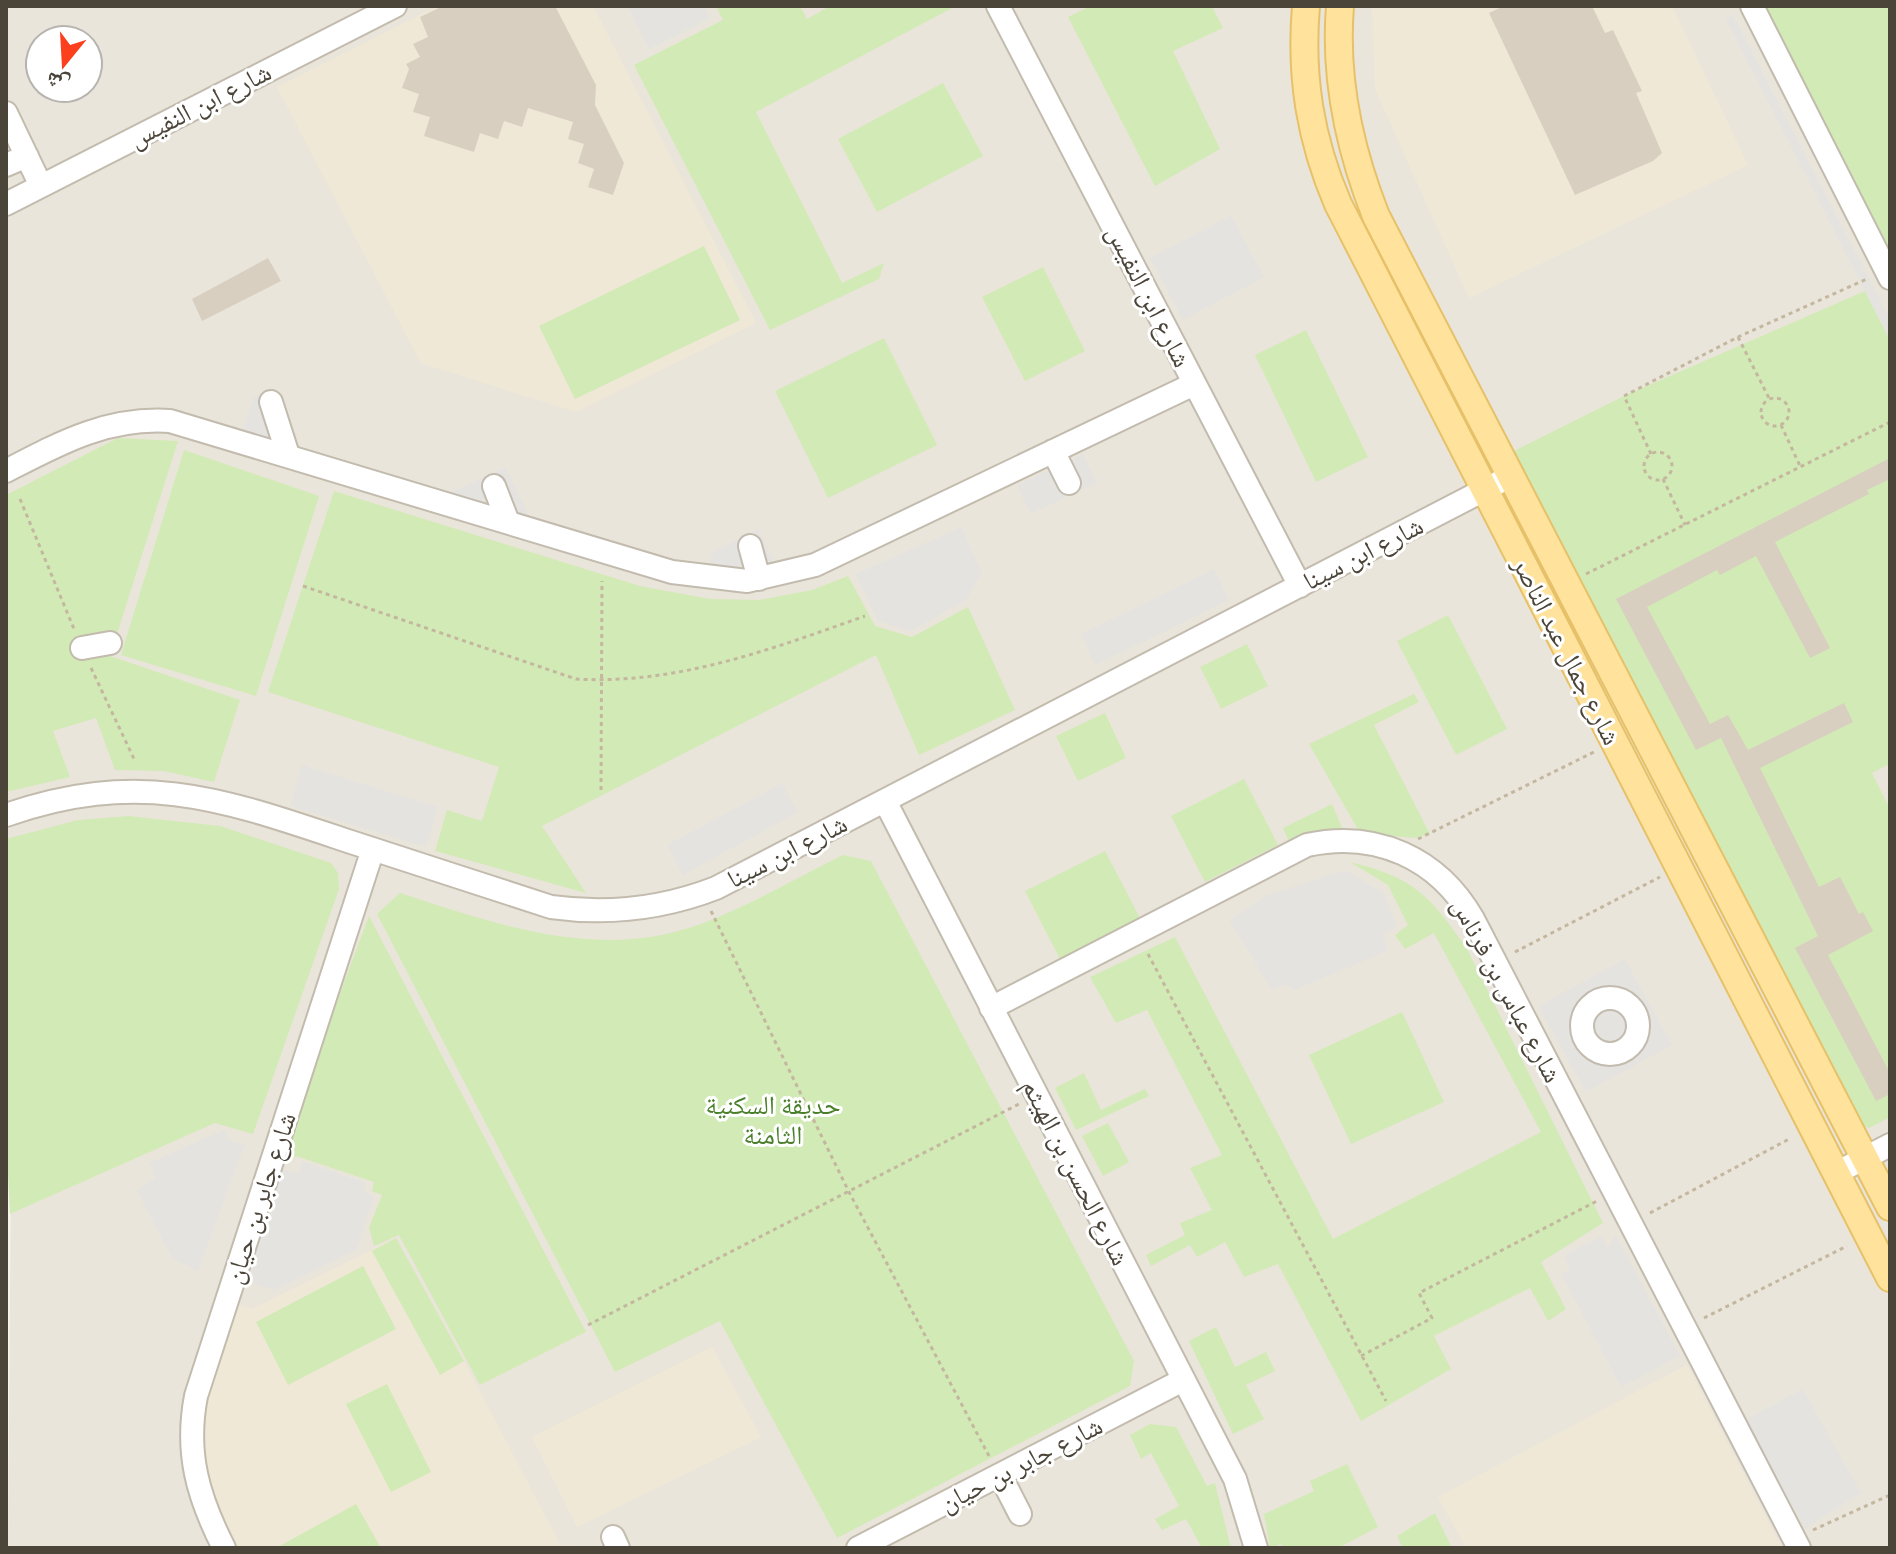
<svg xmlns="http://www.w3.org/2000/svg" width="1896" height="1554" font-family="'Roboto Condensed','Noto Naskh Arabic',sans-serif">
	<rect width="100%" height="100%" fill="#f6f3ec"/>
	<!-- residential -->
	<path fill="#eae5da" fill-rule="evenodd" d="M6,6H1890V1548H8L11,1166L6,1132ZM40,40H88V88H40Z"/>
	<!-- education -->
	<path fill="#efe8d6" d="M438,6H593L756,323L576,412L421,363L277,87Z
		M1372,6H1672L1748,165L1469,298L1375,89Z
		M396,1238L464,1361L562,1548H229L189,1431L230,1302L252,1309Z
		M712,1347L761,1437L577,1527L532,1437Z
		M1687,1365L1782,1548H1466L1438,1497Z"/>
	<!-- green -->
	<path fill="#d2eab5" d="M716,6H800L807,19L830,6H956L756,112L842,283L884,263L879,279L770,330L634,65L723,20Z
		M1091,6H1212L1223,28L1173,51L1220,149L1155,186L1068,17Z
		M1762,6H1890V259Z
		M943,83L983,156L877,212L838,139Z
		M704,246L740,320L575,399L539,326Z
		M1043,267L1085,351L1025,381L982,297Z
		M1865,291L1890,340V764L1872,773L1890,809V1117L1869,1128L1857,1123L1508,454L1624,396Z
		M1306,330L1368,457L1316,482L1255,355Z
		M884,338L937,445L828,498L775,391Z
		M118,438L178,441L110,656L240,700L214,782L164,771L115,770L96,718L53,731L70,777L6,792V495Z
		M184,450L319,496L256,696L121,655Z
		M334,491L640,586L710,599L759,600L812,590L848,576L875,626L912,637L968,607L1015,710L919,755L876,655L542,826L586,893L435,851L447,810L482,821L499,767L268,692Z
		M1448,615L1507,729L1456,755L1397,641Z
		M1247,644L1268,686L1221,709L1200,667Z
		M1414,694L1419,702L1374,725L1430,834L1414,838L1360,833L1309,744Z
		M1105,713L1126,758L1078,781L1056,736Z
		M1244,779L1278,845L1205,882L1171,816Z
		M1332,804L1344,832H1316L1288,840L1283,828Z
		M129,816L220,826L331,863L338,873L339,889L253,1134L215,1123L10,1214L6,1132V839L78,820Z
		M1105,851L1140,918L1060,959L1025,891Z
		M843,855L871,861L1134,1361L1130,1386L837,1538L720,1321L615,1372L377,914L400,893C506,927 607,965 716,918C759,900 801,876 843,855Z
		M1350,862C1415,878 1429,895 1466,947L1603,1223L1541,1262L1566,1309L1548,1321L1530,1288L1434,1336L1451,1369L1361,1421L1278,1264L1244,1277L1225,1242L1197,1257L1190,1245L1151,1266L1146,1255L1185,1235L1180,1223L1212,1210L1190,1168L1222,1155L1147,1010L1116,1023L1090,977L1175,937L1333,1239L1541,1132L1434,933L1405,949L1395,935L1408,925L1388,885Z
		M369,916L586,1332L480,1385L399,1235L374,1246L369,1228L382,1195L372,1191L374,1182L296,1156L289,1163L277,1160Z
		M1402,1012L1444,1102L1351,1144L1309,1055Z
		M1084,1073L1101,1110L1145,1089L1149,1096L1076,1130L1055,1088Z
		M1108,1123L1129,1162L1103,1176L1082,1136Z
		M396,1238L464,1361L440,1375L372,1251Z
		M363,1266L396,1329L288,1385L256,1322Z
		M1216,1327L1235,1367L1266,1352L1275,1371L1246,1385L1264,1419L1233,1434L1189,1341Z
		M387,1384L431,1472L391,1492L346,1404Z
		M1150,1424L1176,1427L1207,1486L1215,1483L1231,1548H1202L1186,1519L1162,1530L1155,1519L1179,1506L1151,1453L1141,1459L1130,1435Z
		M1347,1464L1378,1527L1338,1548H1283L1281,1544L1270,1548L1264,1514L1314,1491L1310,1481Z
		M356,1504L381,1548H276Z
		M1435,1513L1452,1548H1403L1397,1536Z"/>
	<!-- parking -->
	<path fill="#e5e3e0" d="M627,6H704L710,18L649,49Z
		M1733,15L1890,319V340L1725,18Z
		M1231,215L1264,277L1183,320L1150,258Z
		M275,389L296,434L294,444L242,430L254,397Z
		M1083,454L1097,483L1030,514L1017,485Z
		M505,467L532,521L449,493Z
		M961,527L982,573L966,600L909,632L878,621L856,574Z
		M758,529L777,568L709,566L712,553Z
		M1214,569L1229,600L1095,665L1081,634Z
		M302,765L438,807L426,847L290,806Z
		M782,783L798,812L683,875L667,845Z
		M1345,870L1384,893L1397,927L1384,933L1387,951L1295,990L1286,985L1272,990L1229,920L1265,896Z
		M1625,959L1672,1045L1586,1092L1538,1006Z
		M224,1130L228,1140L245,1144L198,1271L172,1258L137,1191L155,1178L149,1163Z
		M302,1161L366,1183L364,1192L374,1196L357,1249L274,1290L235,1277L274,1167L298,1174Z
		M1616,1235L1680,1356L1621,1387L1561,1274L1570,1269L1564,1255L1602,1236L1608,1248Z
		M1803,1389L1861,1493L1805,1529L1745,1420Z"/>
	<!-- building -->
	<path fill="#d8cfc1" d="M443,6H555L596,85L595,105L624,163L613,195L588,187L594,169L578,163L584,144L568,139L573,122L528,108L522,127L504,121L498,139L480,133L474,152L424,136L430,117L413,112L419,94L402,88L409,69L406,64L420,57L413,44L428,37L420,17Z
		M1504,6H1592L1605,33L1613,30L1642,91L1636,93L1662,153L1653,161L1575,195L1489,13Z
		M268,258L281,281L202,321L192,299Z
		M1890,458V479L1867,490L1869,494L1775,542L1830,648L1810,658L1756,556L1720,575L1717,570L1647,607L1710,724L1728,715L1748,750L1844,703L1853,722L1760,768L1819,887L1840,877L1859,914L1863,912L1873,931L1828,955L1890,1073V1094L1876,1101L1795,948L1818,936L1721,738L1696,750L1616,599Z"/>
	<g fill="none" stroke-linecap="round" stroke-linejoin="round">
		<defs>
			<path id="minor" d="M998,6L1300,586
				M1752,6L1890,278
				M6,113L41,186
				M6,165L27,156
				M6,204L395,6
				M271,402L288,455
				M1053,451L1069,483
				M6,471C60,443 107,417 170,421L672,572L747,581L815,565L1194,384
				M494,486L508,522
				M750,546L759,579
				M82,648L110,643
				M885,801L1235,1479L1256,1548
				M6,815C142,768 225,800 354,843C420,864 485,886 551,907C609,915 662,909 716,888L1511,476
				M1582 1026a28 28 0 1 1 56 0a28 28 0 1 1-56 0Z
				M991,1008L1307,845C1376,830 1438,858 1473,919L1799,1548
				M1836,1173L1890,1145
				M1000,1475L1020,1514
				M613,1537L618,1548
				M224,1548C198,1497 185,1453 196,1396L373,849
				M858,1548L1183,1380"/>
			<path id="major" d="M1306,6C1300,76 1310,139 1338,204L1890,1278
				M1340,6C1334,79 1349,148 1376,216L1890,1207"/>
		</defs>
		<!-- minor casing -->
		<use href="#minor" stroke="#c2bbae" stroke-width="26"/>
		<!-- major casing -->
		<use href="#major" stroke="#e6c16a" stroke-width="30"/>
		<!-- path -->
		<path stroke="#c4b79f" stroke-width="3" stroke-dasharray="4 4" stroke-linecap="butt" d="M1738,337L1770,400
			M1761 412a14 14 0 1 1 28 0a14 14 0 1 1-28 0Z
			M1781,425L1801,468
			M1644 466a14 14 0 1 1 28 0a14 14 0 1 1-28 0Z
			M1651,454L1624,396L1738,337L1869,278
			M1663,479L1685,525
			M20,499L74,629
			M1586,574L1890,422
			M303,586L576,679C676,685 772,649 865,616
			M91,668L135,761
			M601,790L602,581
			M1418,839L1594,752
			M711,911L849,1192L989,1456
			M1515,952L1660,877
			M1148,954L1386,1401
			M1650,1213L1791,1138
			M1704,1318L1847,1246
			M588,1325L1019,1104
			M1361,1356L1432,1318L1419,1293L1597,1201
			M1813,1530L1890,1495"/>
		<!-- minor -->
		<use href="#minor" stroke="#fff" stroke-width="22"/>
		<!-- major -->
		<use href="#major" stroke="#ffe39c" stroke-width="26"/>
	</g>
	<g text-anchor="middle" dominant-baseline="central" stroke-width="6" stroke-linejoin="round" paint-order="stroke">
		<!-- street labels -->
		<g font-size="26" fill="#4b4439" stroke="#fff">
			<text transform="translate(200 105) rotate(-27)">شارع ابن النفيس</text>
			<text transform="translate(1149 296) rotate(63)">شارع ابن النفيس</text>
			<text transform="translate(1363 553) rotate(-27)">شارع ابن سينا</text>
			<text transform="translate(1567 651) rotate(63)">شارع جمال عبد الناصر</text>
			<text transform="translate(787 851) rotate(-27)">شارع ابن سينا</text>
			<text transform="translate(1507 990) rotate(62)">شارع عباس بن فرناس</text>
			<text transform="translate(1076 1172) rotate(63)">شارع الحسن بن الهيثم</text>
			<text transform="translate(260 1198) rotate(-72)">شارع جابر بن حيان</text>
			<text transform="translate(1021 1464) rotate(-27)">شارع جابر بن حيان</text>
		</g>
		<!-- park labels -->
		<g font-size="26" fill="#4a7f2a" stroke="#fff">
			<text x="773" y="1105">حديقة السكنية<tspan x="773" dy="30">الثامنة</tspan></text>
		</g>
	</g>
	<!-- border -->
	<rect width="1896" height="1554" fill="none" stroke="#4b4439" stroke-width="16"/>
	<!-- north arrow -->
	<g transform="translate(64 64) rotate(198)"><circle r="38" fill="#ffffff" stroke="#b7b4b0" stroke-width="2"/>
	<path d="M0-6L14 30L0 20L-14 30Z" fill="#fc3f1d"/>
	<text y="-12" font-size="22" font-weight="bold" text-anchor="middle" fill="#4b4439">ش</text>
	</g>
</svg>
